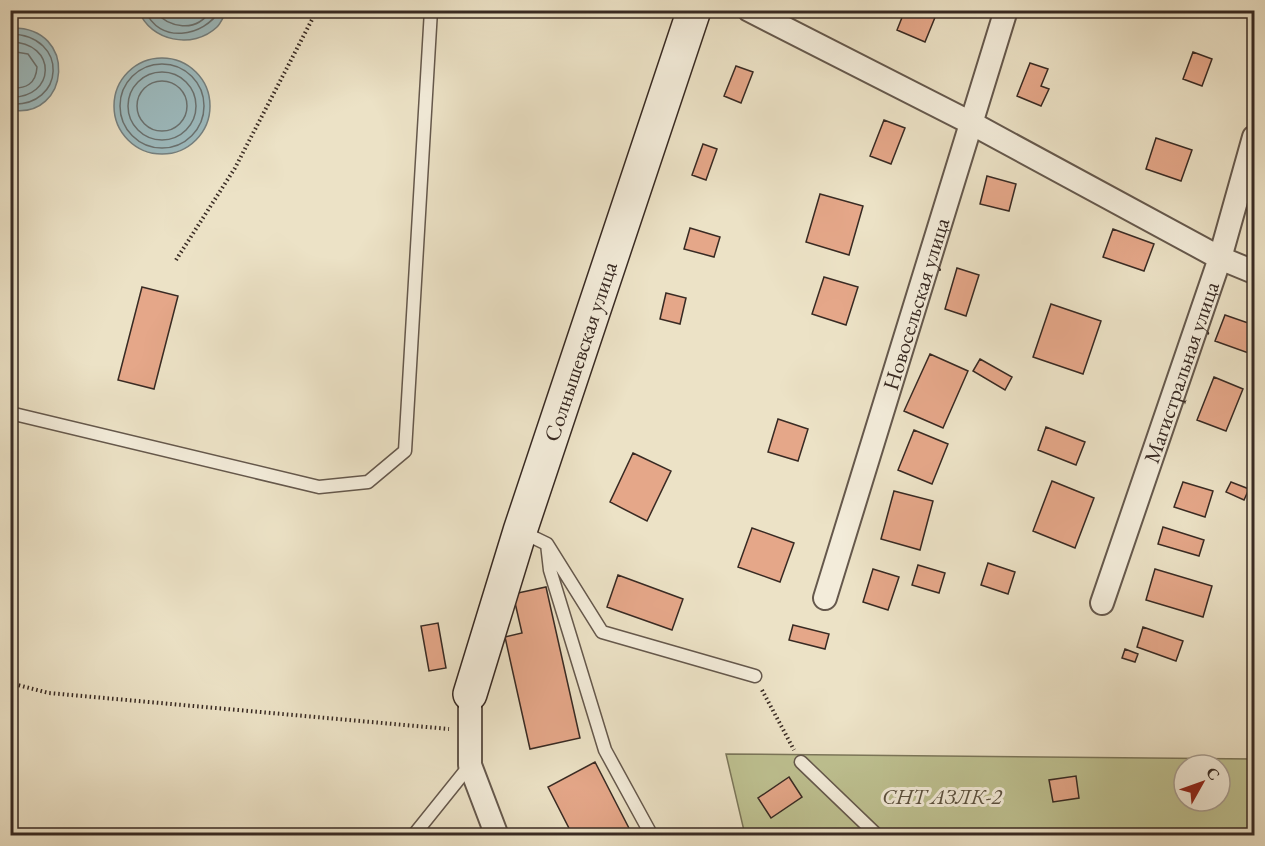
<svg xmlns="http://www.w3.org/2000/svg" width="1265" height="846" font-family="'EB Garamond',serif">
	<rect width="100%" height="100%" fill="#ece2c6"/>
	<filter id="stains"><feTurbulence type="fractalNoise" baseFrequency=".00333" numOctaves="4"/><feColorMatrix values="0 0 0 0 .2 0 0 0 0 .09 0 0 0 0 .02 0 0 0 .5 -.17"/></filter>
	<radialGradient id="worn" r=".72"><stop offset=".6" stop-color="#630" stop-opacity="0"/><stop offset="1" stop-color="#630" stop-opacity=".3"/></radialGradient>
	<!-- green -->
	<path fill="#bec191" stroke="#7b765a" stroke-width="1.5" fill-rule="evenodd" d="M726,754L1254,759V835H745ZM1184,765H1220V801H1184Z"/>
	<!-- water -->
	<path fill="#9dbbbf" stroke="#758181" stroke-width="1.5" d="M139,11V10L227,11C224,15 221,23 217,27C193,50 150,41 139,11Z
		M11,28C79,26 70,120 11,110Z
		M114 106a48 48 0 1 1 96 0a48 48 0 1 1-96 0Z"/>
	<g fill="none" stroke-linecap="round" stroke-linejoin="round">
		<!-- shore -->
		<path stroke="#6a7271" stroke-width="1.5" d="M145,10C159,45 204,37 220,10
			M153,10C169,28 196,34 211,10
			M10,34C70,35 65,108 10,104
			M10,42C58,42 56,99 10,97
			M10,51L28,54L37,67C36,84 26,89 10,88
			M120 106a42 42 0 1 1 84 0a42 42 0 1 1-84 0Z
			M128 106a34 34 0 1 1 68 0a34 34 0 1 1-68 0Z
			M137 106a25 25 0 1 1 50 0a25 25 0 1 1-50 0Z"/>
	</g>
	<!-- building -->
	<path fill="#e5a789" stroke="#382a23" stroke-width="1.5" d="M905,10H938L925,42L897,30Z
		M1193,52L1212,59L1202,86L1183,79Z
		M1030,63L1048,69L1041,86L1049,89L1041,106L1017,96Z
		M736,66L753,72L741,103L724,96Z
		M884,120L905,128L891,164L870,156Z
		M1156,138L1192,150L1181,181L1146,169Z
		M703,144L717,149L706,180L692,175Z
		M987,176L1016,184L1009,211L980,204Z
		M820,194L863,206L849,255L806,242Z
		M690,228L720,237L714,257L684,249Z
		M1113,229L1154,244L1144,271L1103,257Z
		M957,268L979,275L966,316L945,309Z
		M824,277L858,287L846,325L812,314Z
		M142,287L178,296L154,389L118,380Z
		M666,293L686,298L680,324L660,319Z
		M1051,304L1101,321L1083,374L1033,357Z
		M1225,315L1254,325V355L1215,341Z
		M930,354L968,371L943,428L904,411Z
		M980,359L1012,377L1005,390L973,371Z
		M1214,377L1243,389L1226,431L1197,420Z
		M778,419L808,429L798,461L768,452Z
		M1046,427L1085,442L1076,465L1038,450Z
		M914,430L948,444L932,484L898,470Z
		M633,453L671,471L647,521L610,502Z
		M1052,481L1094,498L1075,548L1033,531Z
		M1183,482L1213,491L1205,517L1174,507Z
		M1231,482L1249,489L1244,500L1226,492Z
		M894,491L933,501L920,550L881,539Z
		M1163,527L1204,540L1199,556L1158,544Z
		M752,528L794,543L780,582L738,567Z
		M988,563L1015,572L1008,594L981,585Z
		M918,565L945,573L939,593L912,585Z
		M873,569L899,577L888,610L863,602Z
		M1155,569L1212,586L1203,617L1146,600Z
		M618,575L683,599L672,630L607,607Z
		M546,587L580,738L530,749L505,637L522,633L513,594Z
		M438,623L446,668L429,671L421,626Z
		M793,625L829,634L825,649L789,640Z
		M1143,627L1183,641L1176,661L1137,647Z
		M1125,649L1138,654L1135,662L1122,658Z
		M595,762L633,836H573L548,787Z
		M1076,776L1079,798L1053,802L1049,780Z
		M789,777L802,797L771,818L758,798Z"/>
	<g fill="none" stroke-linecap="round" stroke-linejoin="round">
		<defs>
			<path id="lane" d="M10,413L319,487L368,482L405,451L431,10
				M520,531L547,544L602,632L755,676
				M547,544L550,570L605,750L652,836
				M801,762L878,836
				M413,836L470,765"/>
			<g id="street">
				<path d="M749,10L971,123L1220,258L1254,272"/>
				<path id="s1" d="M825,598L1006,10"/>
				<path id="s2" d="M1102,603L1220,258L1254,137"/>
				<path d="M470,694V765L497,836"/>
			</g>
			<g id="secondary">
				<path id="s3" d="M470,694L520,531L694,10"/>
			</g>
		</defs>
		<!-- lane casing -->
		<use href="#lane" stroke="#65584c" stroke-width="15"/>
		<!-- street casing -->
		<use href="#street" stroke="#65584c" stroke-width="26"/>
		<!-- secondary casing -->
		<use href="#secondary" stroke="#382a23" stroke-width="36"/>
		<!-- path -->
		<path stroke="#382a23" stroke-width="4" stroke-dasharray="1.5 3" stroke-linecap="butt" d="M176,260L235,168L317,10
			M10,683L49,693L449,729
			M762,690L794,750"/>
		<!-- lane -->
		<use href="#lane" stroke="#f3ecda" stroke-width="12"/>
		<!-- street -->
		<use href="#street" stroke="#f3ecda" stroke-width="22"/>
		<!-- secondary -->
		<use href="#secondary" stroke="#f3ecda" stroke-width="33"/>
	</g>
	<g text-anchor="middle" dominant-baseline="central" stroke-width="6" stroke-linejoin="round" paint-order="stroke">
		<!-- street labels -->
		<g font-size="22" fill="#382a23" stroke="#f3ecda">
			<text stroke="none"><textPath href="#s1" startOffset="308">Новосельская улица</textPath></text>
			<text stroke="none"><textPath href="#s3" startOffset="360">Солнышевская улица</textPath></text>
			<text stroke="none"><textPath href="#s2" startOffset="244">Магистральная улица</textPath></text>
		</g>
		<!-- park labels -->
		<g font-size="22" font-style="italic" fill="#5a503e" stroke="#f3ecda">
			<text x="942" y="796">СНТ АЗЛК-2</text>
		</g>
	</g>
	<!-- margin -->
	<rect width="1265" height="846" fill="none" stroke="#ece2c6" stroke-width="36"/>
	<rect x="12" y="12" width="1241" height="822" fill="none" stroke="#382a23" stroke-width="3"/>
	<rect x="18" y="18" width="1229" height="810" fill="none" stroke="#382a23" stroke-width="1.5"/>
	<!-- north arrow -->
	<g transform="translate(1202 783) rotate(50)"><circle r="28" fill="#f3ecda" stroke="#a89e91" stroke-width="1.5"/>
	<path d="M0-4.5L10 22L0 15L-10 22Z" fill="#8f2418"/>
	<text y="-9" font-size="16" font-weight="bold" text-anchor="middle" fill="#382a23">С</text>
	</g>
	<rect width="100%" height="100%" filter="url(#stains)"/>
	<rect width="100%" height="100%" fill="url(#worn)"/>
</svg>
